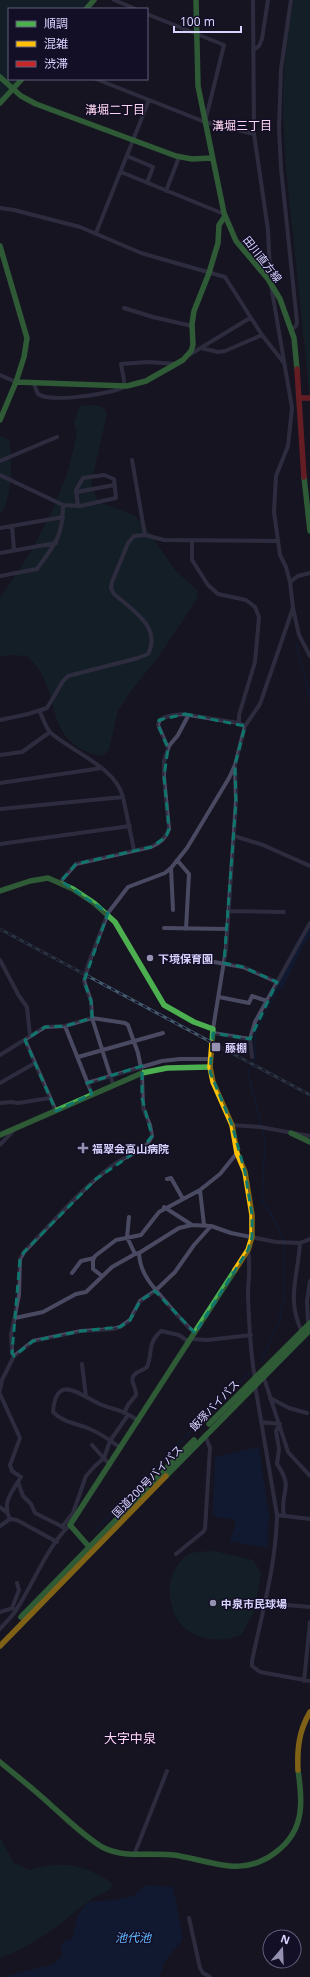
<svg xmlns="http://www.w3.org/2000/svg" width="310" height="1977" font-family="'Noto Sans','Noto Sans JP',sans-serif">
	<rect width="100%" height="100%" fill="#161421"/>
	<!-- green -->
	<path fill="#132c2d" d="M0,0H91L83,9H9V79H18L0,99Z
		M294,0H310V398C304,344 299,289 293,235C284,157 276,78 294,0Z
		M95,405L104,408L107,414L91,483L98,502L134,515L144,525L175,570L198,591L196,601L159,656L130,692L118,711L109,749C105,756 101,757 94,754C49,740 59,705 41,673C38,667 32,661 27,656L8,655L0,657V598L31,552L56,503L69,468L77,434L74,423L80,406Z
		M0,436L9,440C13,457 12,502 0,514Z
		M214,1551L253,1560L261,1573L254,1612L241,1635C212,1646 178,1637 171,1603C168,1590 170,1576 178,1565C181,1561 185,1556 189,1554C195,1551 207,1552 214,1551Z
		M0,1838L14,1863L30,1870C62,1860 83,1864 111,1882L112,1886L109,1890C88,1898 74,1914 56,1927C39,1939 20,1951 0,1958Z"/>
	<!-- water -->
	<path fill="#0d2144" d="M259,1447L269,1515L267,1548L230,1541L236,1522L234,1519L216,1517L213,1513L215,1457Z
		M145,1885L173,1887L183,1939L165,1961L159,1977H3L54,1964L63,1955L60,1947L66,1940L72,1939L78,1915L87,1902L114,1900L134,1896Z"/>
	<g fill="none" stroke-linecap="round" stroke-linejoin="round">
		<!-- stream -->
		<path stroke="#0d2144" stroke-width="1.5" d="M296,643L310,697
			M261,1361L279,1322L284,1298V1241L275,1221L262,1200L265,1140L248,1073L255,1060V1033L279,986
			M96,1530L211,1410L249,1373"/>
		<!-- river -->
		<path stroke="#0d2144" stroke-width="8" d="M279,986L300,943L310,928"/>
		<!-- street -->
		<path stroke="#4a4962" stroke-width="4" d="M114,0L136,9
			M253,0L254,134L268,230L270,271L268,279
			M291,0L281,69L279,128L281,168L297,322L296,326L292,329
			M147,14L224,45L205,122
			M253,50L259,46L262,39L268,0
			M96,79L205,122L254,134
			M127,156L153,167L147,183
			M121,172L224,214
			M166,191L179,157
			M0,208L14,210L80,227L141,253L225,277L262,335L284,363
			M96,233L149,100
			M271,285L292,408L288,446L276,476L274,512L280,555L286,567L290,582L293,608L299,635L310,656
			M124,308L153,317L192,326
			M201,348L218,352L225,351L262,335
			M189,355L250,318
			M0,375L16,382
			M33,382L38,394C51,403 112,394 126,386
			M125,386L121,364L148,362L176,364
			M132,460L145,535
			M0,461L57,437
			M0,475L63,505C63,536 55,544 37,569L0,576
			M77,492L114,485
			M63,505L80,506L116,498L114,479L104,475L83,478L76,490L78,506
			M12,526L14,550
			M0,528L63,517
			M192,541V560L208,585L218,594L246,600L255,607L259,617L255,662L239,715V723
			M0,553L56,543
			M290,582L298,576L310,573
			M40,712C43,718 46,729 51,733C74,753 115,767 123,797L134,850
			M0,720L28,714L47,708L63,681L68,676L138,658L148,654C162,627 132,610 114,594L111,588L112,582L128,543L134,536L145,535L164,540L277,541
			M168,748L158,725C159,715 176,715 185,714L188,716L189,715L239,723L245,726
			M0,755L22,752L50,732
			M0,783L102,768
			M0,809L123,797
			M234,836L263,845L310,866
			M0,844L130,826
			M177,860L189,874L186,929
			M171,868L173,910
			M61,881L76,864L151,847C160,843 165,839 169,829L164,777V761L169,746L178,735L188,716
			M228,911L284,912
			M164,928L227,929
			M185,957L243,967L277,982
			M0,960L19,996L27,1007L30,1036
			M219,997L249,1003L252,996L267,1001
			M65,1026L92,1094
			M213,1029L226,949L236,801L235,768
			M213,1033L250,1039
			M25,1040L56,1111
			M0,1055L45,1027L65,1026L92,1018L125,1023L128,1025L138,1053L142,1073L143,1108L150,1125L152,1136C146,1151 125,1156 113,1165C80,1190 53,1222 24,1252L20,1259L19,1295L11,1335L12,1353L14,1356
			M78,1057L163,1033
			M252,1057L250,1039L255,1022L310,923
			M0,1083L35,1063
			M87,1083L162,1061L180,1059H211
			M113,1084L92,1018L91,1001L84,981L88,965L108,913L128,887L165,873L171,868L187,848L229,778L235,765L245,726L260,704L293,608
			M0,1103L11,1102L18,1103L50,1098
			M232,1125L260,1127L310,1136
			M0,1145L14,1130
			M167,1179L171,1178L183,1199
			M200,1190L204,1225
			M164,1207L192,1225
			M129,1217L127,1237L135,1254
			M300,1243C298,1277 286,1299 302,1332
			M248,1250C251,1267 248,1279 248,1296C249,1323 250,1352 255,1378
			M139,1253C140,1275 154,1288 167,1303C176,1314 184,1324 195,1333
			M72,1273L81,1261L94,1258
			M102,1276L93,1269V1260L95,1256L116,1240L141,1235L159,1212L200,1190L220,1174L237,1153
			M15,1318L43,1312L76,1294L86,1292L112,1267L135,1254L139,1253L179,1228L192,1225L211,1226L231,1233L276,1242L300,1243L310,1239
			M308,1324L307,1301L310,1281
			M192,1339L208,1340L251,1335
			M82,1364L86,1397
			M265,1381L288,1452L310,1476
			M255,1385L277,1515C276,1565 262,1613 252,1661V1666L260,1672L310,1681
			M0,1390L2,1380L14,1356L33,1341L81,1331L113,1329L120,1327L130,1320L140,1301L155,1291L175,1272L194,1245L211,1226
			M0,1394L20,1438L10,1465L12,1471L21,1477C13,1490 1,1503 10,1519
			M270,1398L289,1408L307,1413
			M124,1413L128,1405L136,1395C137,1387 128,1381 135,1374C138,1371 144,1370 147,1367C153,1353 147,1343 161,1331L179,1335L189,1342
			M261,1422L280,1424L276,1431L279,1449L277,1464C295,1490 279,1491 284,1516
			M92,1445L110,1465
			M121,1448C112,1442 102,1434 92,1430C78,1423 65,1424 53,1412C56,1370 83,1398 102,1405C109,1408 116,1409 123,1412C128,1414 134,1418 139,1421
			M18,1482L23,1496L31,1504L35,1513L63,1527
			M0,1507L6,1512
			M277,1515L310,1519
			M0,1526L10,1519L17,1520L57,1542
			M62,1527L73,1513L86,1476L95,1466L104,1458L110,1441L128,1415
			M176,1554L203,1532L205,1529L210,1448L205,1435
			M264,1603L310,1607
			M12,1608L19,1590L17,1583
			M0,1612L13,1608
			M0,1629C6,1622 14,1615 18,1607C34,1582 48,1545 70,1525
			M304,1681L310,1622
			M134,1855L167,1771
			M189,1918L200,1968L203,1973L210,1977"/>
		<!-- fast -->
		<path stroke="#4caf50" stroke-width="5.5" d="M196,0L198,86L224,213L236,241L268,279L280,299L294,338L297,369
			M86,9L94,0
			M0,77L21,96L36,104L176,156L192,159L212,158
			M0,103L22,79
			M0,246L27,338L24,357L16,382L0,420
			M16,382L127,386L146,381L183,360L191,351L193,345L192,324L194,311L209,273L218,243L219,225L225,216
			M304,477L310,531
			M0,891L30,881L48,878L73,889L94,903L115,922L164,1005L194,1022L213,1029L212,1043
			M291,1133L310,1142
			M0,1135L142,1073L167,1068L210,1067
			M209,1424L310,1323
			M166,1476L310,1330
			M91,1549L70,1525L235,1270
			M21,1617L194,1440
			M0,1762C18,1777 36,1791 53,1807C69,1821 84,1836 102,1847C125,1859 149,1852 174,1855C193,1858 211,1864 230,1866C262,1869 296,1845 300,1812C302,1799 300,1784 298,1770"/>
		<!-- slow -->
		<path stroke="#ffc107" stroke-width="5.5" d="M212,1043L210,1067L213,1082L232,1125L237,1153L245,1172L252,1215V1237L248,1250L235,1270
			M0,1646L166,1476
			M298,1770C297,1748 299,1731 310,1712"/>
		<!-- jam -->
		<path stroke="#c62828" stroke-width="5.5" d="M297,369L304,477
			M300,398H310"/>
		<defs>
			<path id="rail" d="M0,929L310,1095"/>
		</defs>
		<!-- rail casing -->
		<use href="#rail" stroke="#43596b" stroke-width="3"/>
		<!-- rail -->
		<use href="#rail" stroke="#130f26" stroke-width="1.5" stroke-dasharray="4.5" stroke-linecap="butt"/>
	</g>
	<!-- marked area -->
	<path d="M0 0H310V1977H0ZM185,714L245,726L235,765L236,801L224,963L243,967L277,982L250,1039L213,1033L210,1072L232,1125L245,1172L252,1215V1237L248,1250L195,1333L155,1291L140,1301L130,1320L120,1327L81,1331L33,1341L14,1356L12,1353L20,1259L24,1252L96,1179L144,1146L152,1136L142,1098V1066L87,1083L92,1094L56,1111L25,1040L45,1027L65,1026L92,1018L91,1001L84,981L108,913L61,881L76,864L151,847L166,837L169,829L164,777L168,748L158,725L159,720Z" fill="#161421" fill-opacity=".55" fill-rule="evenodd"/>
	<path fill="none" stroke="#0f766e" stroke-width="3" stroke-dasharray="8 5" stroke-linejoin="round" d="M185,714L245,726L235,765L236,801L224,963L243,967L277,982L250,1039L213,1033L210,1072L232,1125L245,1172L252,1215V1237L248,1250L195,1333L155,1291L140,1301L130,1320L120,1327L81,1331L33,1341L14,1356L12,1353L20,1259L24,1252L96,1179L144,1146L152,1136L142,1098V1066L87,1083L92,1094L56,1111L25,1040L45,1027L65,1026L92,1018L91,1001L84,981L108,913L61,881L76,864L151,847L166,837L169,829L164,777L168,748L158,725L159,720Z"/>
	<!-- markers -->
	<g fill="#9591b1" stroke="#130f26" stroke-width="1.5">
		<circle cx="150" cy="958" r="4"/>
		<rect x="211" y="1042" width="10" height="10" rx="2"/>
		<path d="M81 1142h4v4h4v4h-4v4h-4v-4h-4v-4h4z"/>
		<circle cx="213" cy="1603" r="4"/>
	</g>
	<g text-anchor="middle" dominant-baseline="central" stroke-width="3" stroke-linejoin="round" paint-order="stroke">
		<!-- street labels -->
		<g font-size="11" fill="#d9d4ff" stroke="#130f26">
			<text transform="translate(263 259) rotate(52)">田川直方線</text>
			<text transform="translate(214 1405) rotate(-46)">飯塚バイパス</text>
			<text transform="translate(147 1481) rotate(-46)">国道200号バイパス</text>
		</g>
		<!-- poi labels -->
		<g font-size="11" font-weight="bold" fill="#d9d4ff" stroke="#130f26" text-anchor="start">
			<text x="158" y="958">下境保育園</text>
			<text x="225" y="1047">藤棚</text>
			<text x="92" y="1148">福翠会高山病院</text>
			<text x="221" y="1603">中泉市民球場</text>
		</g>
		<!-- neighbourhood labels -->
		<g font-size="12" fill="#ffd6f0" stroke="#130f26">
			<text x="115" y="109">溝堀二丁目</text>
			<text x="242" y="125">溝堀三丁目</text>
		</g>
		<!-- water labels -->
		<g font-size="12" font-style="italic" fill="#62b6ff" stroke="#130f26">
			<text x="133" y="1937">池代池</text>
		</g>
		<!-- quarter labels -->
		<g font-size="13" fill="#ffd6f0" stroke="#130f26">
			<text x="130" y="1738">大字中泉</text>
		</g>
	</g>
	<!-- legend -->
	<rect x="8" y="8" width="140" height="72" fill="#130f26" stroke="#625e7d"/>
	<rect x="16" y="21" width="20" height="6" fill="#4caf50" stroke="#625e7d"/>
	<text x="44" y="28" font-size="12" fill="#d9d4ff">順調</text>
	<rect x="16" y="41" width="20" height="6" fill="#ffc107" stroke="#625e7d"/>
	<text x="44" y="48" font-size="12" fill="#d9d4ff">混雑</text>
	<rect x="16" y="61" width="20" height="6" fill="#c62828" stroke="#625e7d"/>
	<text x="44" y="68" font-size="12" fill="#d9d4ff">渋滞</text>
	<!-- north arrow -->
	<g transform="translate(282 1949) rotate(19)"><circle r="19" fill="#130f26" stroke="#625e7d"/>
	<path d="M0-3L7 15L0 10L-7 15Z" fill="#9591b1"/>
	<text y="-6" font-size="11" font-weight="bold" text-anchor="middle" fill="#d9d4ff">N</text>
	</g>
	<!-- scale -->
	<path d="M174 26v6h67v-6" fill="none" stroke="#d9d4ff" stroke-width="2"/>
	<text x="180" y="26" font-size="12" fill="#d9d4ff" stroke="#130f26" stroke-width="3" paint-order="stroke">100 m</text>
</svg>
